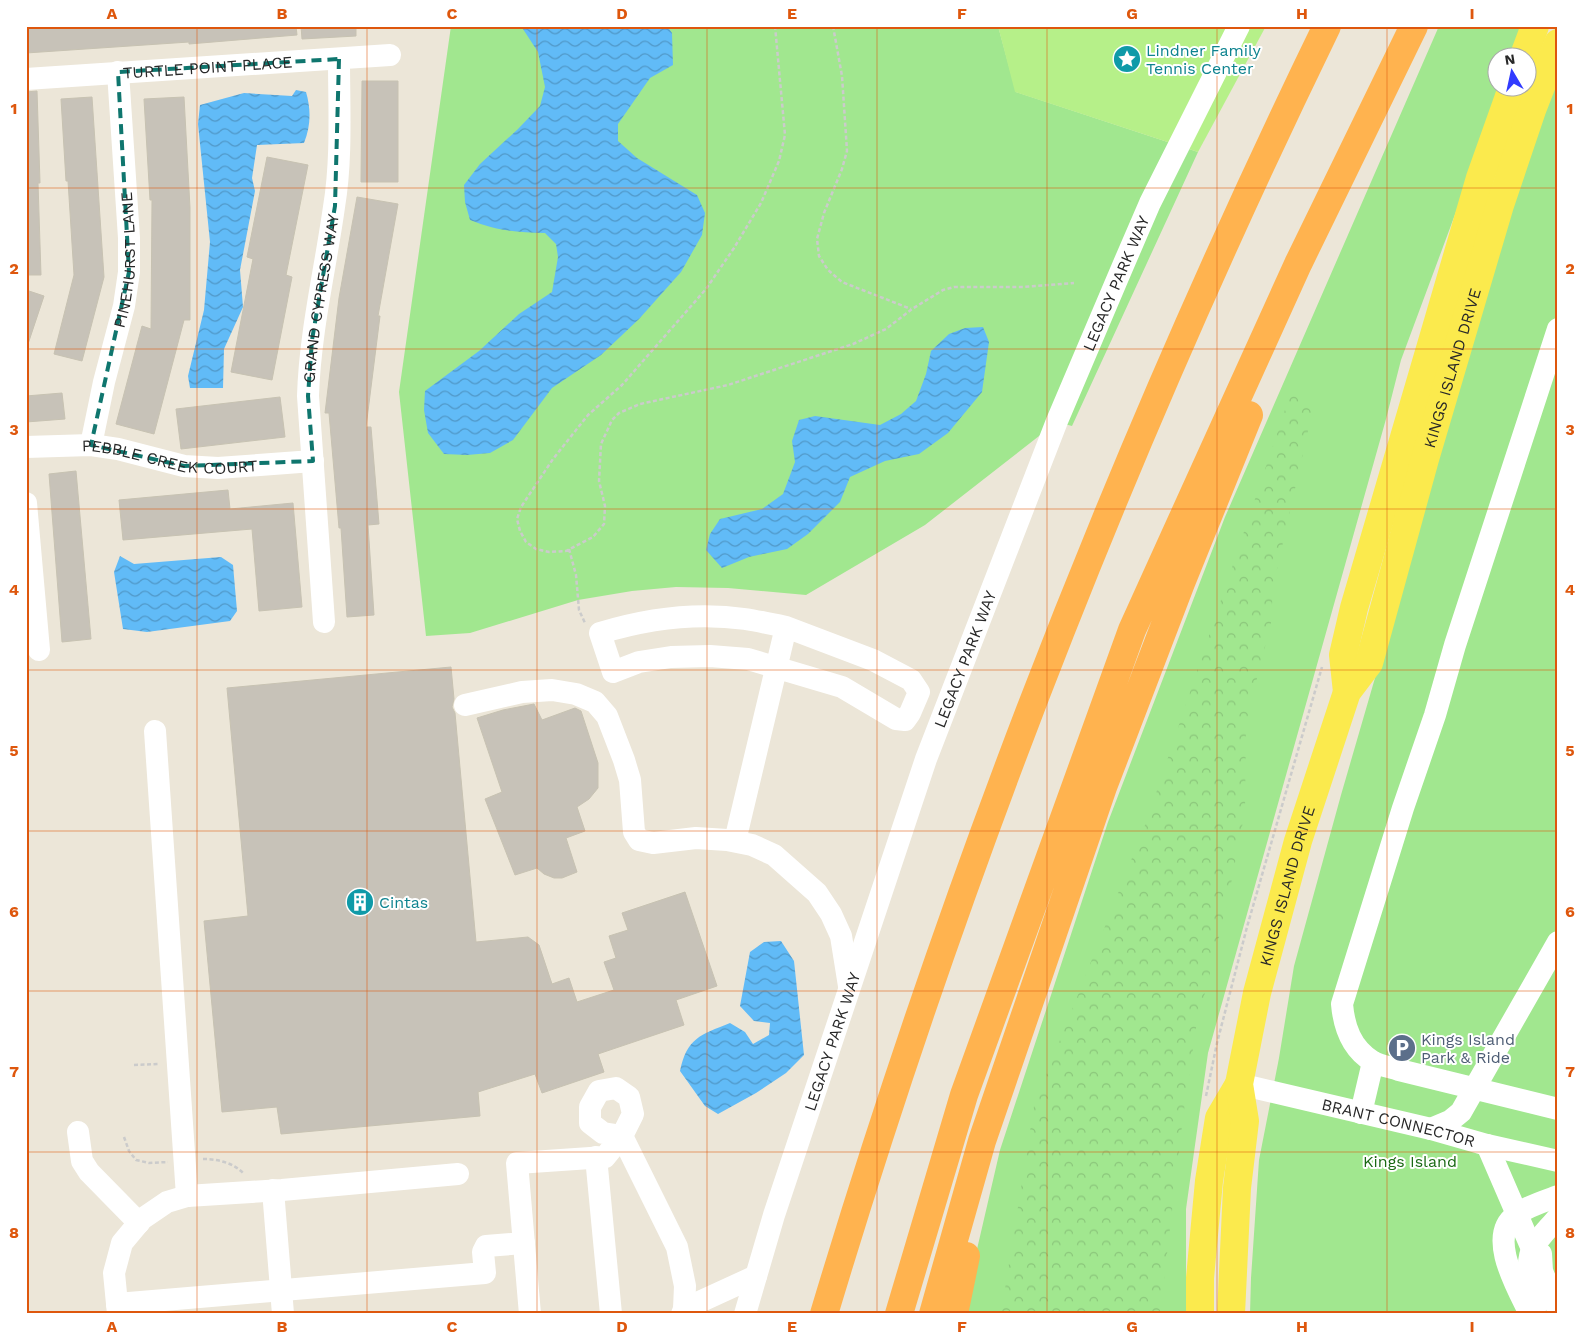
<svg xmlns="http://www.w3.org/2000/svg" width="1584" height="1340" font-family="'Work Sans',sans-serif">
	<defs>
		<pattern id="forest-crowns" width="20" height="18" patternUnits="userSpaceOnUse" patternTransform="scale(1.25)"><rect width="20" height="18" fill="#a1e78f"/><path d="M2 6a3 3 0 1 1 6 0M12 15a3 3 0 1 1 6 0" fill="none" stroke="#8bc67b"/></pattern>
		<pattern id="water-waves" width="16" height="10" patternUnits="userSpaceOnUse" patternTransform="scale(1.25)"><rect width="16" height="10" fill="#61bbf7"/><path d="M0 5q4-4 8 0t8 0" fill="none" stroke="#5098c8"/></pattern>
	</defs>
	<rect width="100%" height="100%" fill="#ece6d8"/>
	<!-- grass -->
	<path fill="#a1e78f" d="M451,26H998L1016,92L1198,152L1072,426L1057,422L925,525L806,595L728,588L676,587L632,591L578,600L470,633L426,636L399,392Z
		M1439,26H1524L1513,57L1496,58V88H1502L1401,360L1386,419L1208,1053L1186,1209V1314H962L1000,1150L1108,822L1225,517Z
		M1558,79V1314H1250L1251,1278L1259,1160L1279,1058L1294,966L1341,795L1504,234L1537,134Z"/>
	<!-- forest -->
	<path fill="url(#forest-crowns)" d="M1304,391L1314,404L1273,587L1271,623L1246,722L1245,811L1226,910L1196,1028L1183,1117L1160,1314H1001L1034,1106L1147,820L1290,395Z"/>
	<!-- pitch -->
	<path fill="#b6f089" d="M998,26H1266L1198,152L1015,92Z"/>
	<!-- water -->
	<path fill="url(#water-waves)" d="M521,26H667L672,33L673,65L650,78L618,124V141L637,158L697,195L705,213L702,235L681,272L639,319L601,355L552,388L513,440L490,453L467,455L444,454L428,433L424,410L425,391L479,351L519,314L552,292L558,257L556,244L545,233C516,232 497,231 470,220L465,202L464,185L480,164L518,129L540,106L545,87L538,52Z
		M296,90L306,92C311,109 311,126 304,143L257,145L252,178L255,191L240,270L243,307L224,349L223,388H190L188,376L204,310L210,242L198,124L200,105L244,93L292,96Z
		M983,327L989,342L982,392L948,433L919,454L885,461L850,477L840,502L808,534L787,549L749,557L722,568L706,550L710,534L720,519L762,509L783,494L795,462L792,441L799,420L815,416L880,425L901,414L916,401L926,374L931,351L949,334L965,328Z
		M120,556L134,564L221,557L233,565L237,611L230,621L147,632L123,629L114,572Z
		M781,941L794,961L804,1055L786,1073L756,1093L718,1114L705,1106L680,1071C687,1038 700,1035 730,1023L745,1032L753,1044L769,1035L770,1023L754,1021L740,1006L750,952L764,942Z"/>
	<!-- building -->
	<path fill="#c7c2b8" stroke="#c7c2b2" d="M26,26H296L297,35L189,44V42L26,53Z
		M301,26H356V36L302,39Z
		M362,81H398V182H361Z
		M37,91L40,183H38L41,275H26V92Z
		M92,97L104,277L82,361L54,354L74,275L68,181H66L61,99Z
		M184,97L190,208V320H184L154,434L116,424L142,326L151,329L152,200H150L144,99Z
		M267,157L308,165L286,275L292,277L272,380L231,372L253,259L247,257Z
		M357,197L398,204L378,316H380L366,427H371L379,524L368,525L374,615L347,617L341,528H339L329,413H325L339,298Z
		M26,290L44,296L28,344H26Z
		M62,393L65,419L26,422V396Z
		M280,397L285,437L181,449L176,409Z
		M76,471L91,639L62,642L49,474Z
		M228,490L230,509L293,503L302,607L259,611L252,529L123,540L119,500Z
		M451,667L454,699L452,707L455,713L476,942L528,937L539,945L552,984L569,978L577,1002L614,990L604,962L616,958L609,936L628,930L622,913L685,892L717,986L676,1000L684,1025L598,1054L604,1072L542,1093L535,1074L478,1092L480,1116L281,1134L277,1107L222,1112L204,921L248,916L227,688Z
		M534,704L542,720L575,708L581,711L598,763V788L589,799L577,807L585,831L566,838L577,872L562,878H554L544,874L537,868L515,875L485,799L502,792L477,718L503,710Z"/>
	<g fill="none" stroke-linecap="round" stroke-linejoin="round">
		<!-- path -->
		<path stroke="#cbcbcb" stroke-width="2.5" stroke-dasharray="4 2.5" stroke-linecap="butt" d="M775,26L785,135L779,161L761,203L734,248L706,289L622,385L588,415L553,459L521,507L517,519L520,531L526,542L536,549L549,552L566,551L593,537L604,524L605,506L599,481L601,444L612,420L619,413L640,404L728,385L853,344L886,329L912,309L943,290L954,287H1023L1074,283
			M833,26L842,76L847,151L842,169L824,213L817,239L819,256L828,270L842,282L911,309
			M569,549L576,575L579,610L585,623
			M134,1065L160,1064
			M1206,1096L1217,1043L1247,927L1322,667
			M124,1137L129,1151L136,1160L149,1163L168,1162
			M203,1159C218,1159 234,1163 244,1174"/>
		<!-- minor -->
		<g stroke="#fff" stroke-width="22">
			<path id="s1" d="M26,79L390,55"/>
			<path d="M1558,329L1455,645L1435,715L1403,808L1342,1004C1344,1027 1351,1048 1372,1061C1380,1066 1390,1067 1399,1070L1558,1109"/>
			<path id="s2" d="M91,445L104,382L124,306L129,272V238L118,72"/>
			<path id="s3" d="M26,447L91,445L118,449L184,466L218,468L313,461"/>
			<path d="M26,503L39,650"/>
			<path id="s4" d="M324,622L308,396C310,332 325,271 334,207C342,159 339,108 339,59"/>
			<path d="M465,705L522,692L552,690L576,694L595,702L607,716L624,760L630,780L634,832L639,840L653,843L696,838L727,840L752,845L774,855L817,893L831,914L841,936L849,986"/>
			<path d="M155,731L187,1196"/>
			<path d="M735,841L786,627C772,624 758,621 745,619C696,612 646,619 600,633L613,672L639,662L671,657L710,656L748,659L842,687L896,719L905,720L910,713L919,692L911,680L873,660L786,627"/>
			<path id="s5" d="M1239,1084L1431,1129L1487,1145L1558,1161"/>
			<path d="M1361,1113L1373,1062"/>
			<path d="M1431,1129L1450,1121L1461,1112L1558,942"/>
			<path d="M78,1132L82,1161L89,1172L139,1223"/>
			<path d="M622,1136L677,1247L685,1286L684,1309L682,1314"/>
			<path d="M1487,1145L1532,1249"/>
			<path d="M596,1157L611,1314"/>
			<path d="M273,1190L283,1314"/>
			<path d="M1541,1254L1542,1271L1558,1310"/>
			<path d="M117,1304L485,1273L483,1252L486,1246L524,1243"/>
			<path d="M1536,1306C1532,1289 1524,1264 1533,1248C1539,1237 1550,1227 1558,1217"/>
			<path d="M684,1309L756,1276"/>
			<path d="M118,1314L114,1273L122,1243L142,1219L167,1202L187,1196L282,1190L458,1174"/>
			<path d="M530,1314L517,1163L605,1157L622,1136L633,1114L629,1097L616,1088L599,1091L590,1107V1123L603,1133L622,1136"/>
			<path id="s6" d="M745,1314L774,1215L926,759L1057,421L1122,268L1150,203L1239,26"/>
			<path d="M1530,1314C1518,1289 1486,1236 1516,1215C1527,1206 1545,1201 1558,1196"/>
		</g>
		<!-- major -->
		<g stroke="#fbea4d" stroke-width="28">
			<path d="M1523,58L1535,26"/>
			<path d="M1347,692L1343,655L1354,608L1480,178L1512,88"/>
			<path d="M1200,1314V1278L1209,1181L1219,1118L1239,1084"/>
			<path id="s7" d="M1231,1314L1237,1188L1245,1121L1239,1084L1257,993L1298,841L1347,692L1369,663L1425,459L1500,205L1532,110L1558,43"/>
		</g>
		<!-- highway -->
		<path stroke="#ffb34f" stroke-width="28" d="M824,1314C957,871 1125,441 1327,26
			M899,1314L964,1095L1132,630L1298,264L1414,26
			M933,1314L982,1141L1103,787L1181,583L1249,415
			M954,1314L966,1256"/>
	</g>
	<!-- marked area -->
	<path fill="none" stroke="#0f766e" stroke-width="4" stroke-dasharray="10 6" stroke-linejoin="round" d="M339,59L335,206L312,340L308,396L313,461L184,466L91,445L129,272L118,72Z"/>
	<!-- grid -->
	<path fill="none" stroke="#de570d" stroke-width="1" stroke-opacity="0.55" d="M197,26V1314M367,26V1314M537,26V1314M707,26V1314M877,26V1314M1047,26V1314M1217,26V1314M1387,26V1314M26,188H1558M26,349H1558M26,509H1558M26,670H1558M26,831H1558M26,991H1558M26,1152H1558"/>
	<!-- icons -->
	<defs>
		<symbol id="sight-disc" viewBox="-11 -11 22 22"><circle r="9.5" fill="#0f9aa8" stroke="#fff"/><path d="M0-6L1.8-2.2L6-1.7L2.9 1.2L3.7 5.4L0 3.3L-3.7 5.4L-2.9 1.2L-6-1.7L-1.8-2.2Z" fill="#fff"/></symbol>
		<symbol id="building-disc" viewBox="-11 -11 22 22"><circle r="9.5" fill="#0f9aa8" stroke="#fff"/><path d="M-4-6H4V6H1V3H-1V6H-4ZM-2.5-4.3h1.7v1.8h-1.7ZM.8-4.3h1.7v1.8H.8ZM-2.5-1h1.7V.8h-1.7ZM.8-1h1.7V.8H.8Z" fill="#fff"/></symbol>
		<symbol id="parking-disc" viewBox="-11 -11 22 22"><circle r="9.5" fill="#5c6f8a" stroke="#fff"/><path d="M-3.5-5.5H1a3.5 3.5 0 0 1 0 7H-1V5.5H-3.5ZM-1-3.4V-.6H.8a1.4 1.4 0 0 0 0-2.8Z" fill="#fff"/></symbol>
	</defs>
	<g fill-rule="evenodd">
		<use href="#sight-disc" x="1111" y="43" width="32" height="32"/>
		<use href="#building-disc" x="344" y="886" width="32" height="32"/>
		<use href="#parking-disc" x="1386" y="1032" width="32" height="32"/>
	</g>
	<g text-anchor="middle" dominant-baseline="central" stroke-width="4" stroke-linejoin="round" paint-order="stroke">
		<!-- culture labels -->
		<g font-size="16" fill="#0d838f" stroke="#fff" text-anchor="start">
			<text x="1146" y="50">Lindner Family<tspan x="1146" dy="18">Tennis Center</tspan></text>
			<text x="379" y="902">Cintas</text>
		</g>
		<!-- street labels -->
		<g font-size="16" fill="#282828" stroke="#fff">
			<text stroke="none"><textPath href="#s1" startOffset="182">TURTLE POINT PLACE</textPath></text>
			<text stroke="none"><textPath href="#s2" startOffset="189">PINEHURST LANE</textPath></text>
			<text stroke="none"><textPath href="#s6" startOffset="1096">LEGACY PARK WAY</textPath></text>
			<text stroke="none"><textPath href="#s4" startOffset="325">GRAND CYPRESS WAY</textPath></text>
			<text stroke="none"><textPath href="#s7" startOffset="981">KINGS ISLAND DRIVE</textPath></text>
			<text stroke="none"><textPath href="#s3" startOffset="145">PEBBLE CREEK COURT</textPath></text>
			<text stroke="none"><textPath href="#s6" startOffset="691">LEGACY PARK WAY</textPath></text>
			<text stroke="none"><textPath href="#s7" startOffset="435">KINGS ISLAND DRIVE</textPath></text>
			<text stroke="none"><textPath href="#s6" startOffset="286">LEGACY PARK WAY</textPath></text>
			<text stroke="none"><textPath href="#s5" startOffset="164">BRANT CONNECTOR</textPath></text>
		</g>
		<!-- service labels -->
		<g font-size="16" fill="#4e5e75" stroke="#fff" text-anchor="start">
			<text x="1421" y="1039">Kings Island<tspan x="1421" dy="18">Park &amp; Ride</tspan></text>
		</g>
		<!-- park labels -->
		<g font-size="16" fill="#1a6914" stroke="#fff">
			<text x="1410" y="1161">Kings Island</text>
		</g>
	</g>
	<!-- border -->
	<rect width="1584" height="1340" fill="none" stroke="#ffffff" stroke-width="55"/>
	<!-- north arrow -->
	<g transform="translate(1512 72) rotate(351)"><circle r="24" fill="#ffffff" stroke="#a9a9a9"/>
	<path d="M0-4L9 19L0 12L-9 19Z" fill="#313bff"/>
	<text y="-8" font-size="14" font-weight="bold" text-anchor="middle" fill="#282828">N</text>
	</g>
	<rect x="28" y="28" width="1528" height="1284" fill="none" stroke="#de570d" stroke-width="2"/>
	<g font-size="16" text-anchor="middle" font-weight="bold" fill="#de570d">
		<text x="112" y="19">A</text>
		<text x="282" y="19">B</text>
		<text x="452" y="19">C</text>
		<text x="622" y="19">D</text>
		<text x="792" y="19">E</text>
		<text x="962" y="19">F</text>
		<text x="1132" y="19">G</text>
		<text x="1302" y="19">H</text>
		<text x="1472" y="19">I</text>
		<text x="14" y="114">1</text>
		<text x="1570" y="114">1</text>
		<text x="14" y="274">2</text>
		<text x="1570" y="274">2</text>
		<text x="14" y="435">3</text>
		<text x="1570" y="435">3</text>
		<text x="14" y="595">4</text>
		<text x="1570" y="595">4</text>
		<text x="14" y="756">5</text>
		<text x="1570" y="756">5</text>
		<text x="14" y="917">6</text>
		<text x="1570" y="917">6</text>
		<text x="14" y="1077">7</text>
		<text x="1570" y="1077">7</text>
		<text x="14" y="1238">8</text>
		<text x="1570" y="1238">8</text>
		<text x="112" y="1332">A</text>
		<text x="282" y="1332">B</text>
		<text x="452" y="1332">C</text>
		<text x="622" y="1332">D</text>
		<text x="792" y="1332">E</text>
		<text x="962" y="1332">F</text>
		<text x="1132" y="1332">G</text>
		<text x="1302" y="1332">H</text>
		<text x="1472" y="1332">I</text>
	</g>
</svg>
